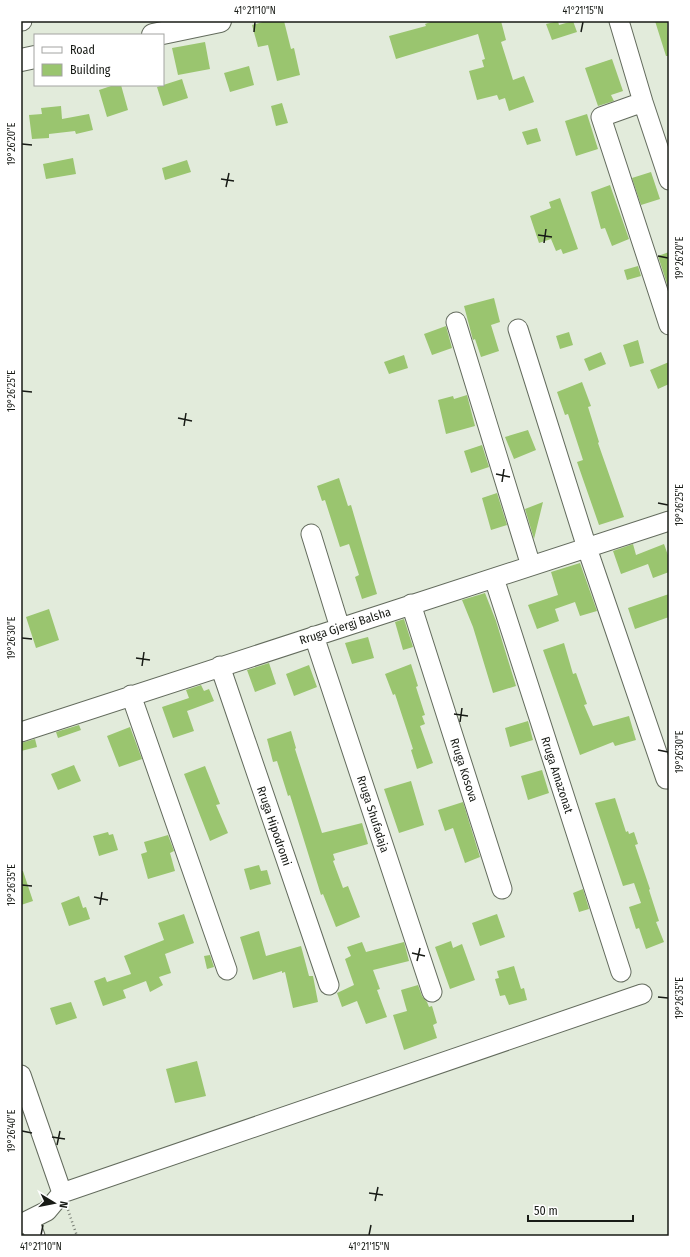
<svg xmlns="http://www.w3.org/2000/svg" width="690" height="1257" font-family="'Fira Sans Condensed',sans-serif">
	<rect width="100%" height="100%" fill="#e2ebdb"/>
	<!-- building -->
	<path fill="#9ac56f" d="M266,21H284L291,49L294,48L300,75L277,81L268,45L258,47L252,25Z
		M433,21H501L506,40L501,42L513,80L524,76L534,102L509,111L505,98L499,100L497,95L477,100L469,71L484,67L482,60L485,59L478,34L396,59L389,36L426,26L425,24Z
		M558,21L559,25L573,21L577,32L552,40L546,24Z
		M655,21H667L669,56H666Z
		M205,42L210,69L178,75L172,48Z
		M612,59L623,91L611,95L614,101L598,106L585,68Z
		M249,66L254,85L230,92L224,73Z
		M182,79L188,98L163,106L157,87Z
		M114,85H121L128,110L107,117L99,90Z
		M282,103L288,123L276,126L271,106Z
		M61,106L62,119L89,114L93,130L76,134L75,131L49,134V138L32,139L29,115L42,114L41,108Z
		M587,114L598,149L576,156L565,121Z
		M537,128L541,141L527,145L522,132Z
		M73,158L76,174L46,179L43,164Z
		M187,160L191,172L165,180L162,168Z
		M651,172L660,199L641,205L632,178Z
		M610,185L629,239L612,246L605,228L601,229L591,192Z
		M560,198L578,249L563,254L561,249L556,251L551,239L539,243L530,216L551,208L549,202Z
		M669,252V290L658,256Z
		M638,266L641,276L627,280L624,270Z
		M494,298L500,322L491,325L499,351L481,357L475,339L473,340L464,306Z
		M446,326L452,348L432,355L424,334Z
		M569,332L573,345L560,349L556,336Z
		M638,340L644,363L630,367L623,345Z
		M601,352L606,364L589,371L584,359Z
		M404,355L408,368L389,374L384,362Z
		M669,362V384L658,389L650,370Z
		M582,382L591,406L588,407L599,442L598,443L624,517L599,525L577,462L583,460L568,414L565,415L557,392Z
		M467,395L475,426L446,434L438,400L453,396L454,399Z
		M528,430L536,450L514,459L505,437Z
		M482,445L489,467L471,473L464,451Z
		M339,478L348,506L351,505L377,594L362,599L355,577L359,575L349,544L340,547L325,500L322,501L317,486Z
		M497,493L507,525L491,530L482,498Z
		M543,502L534,539L525,509Z
		M633,544L636,555L664,544L669,558V572L653,578L648,564L621,574L613,551Z
		M580,563L597,611L580,616L575,602L555,609L559,621L537,629L528,605L558,595L551,572Z
		M485,593L496,621L516,686L493,693L473,627L462,600Z
		M669,594V617L635,629L628,608Z
		M49,609L59,640L36,648L26,617Z
		M404,619L413,647L403,650L395,622Z
		M368,637L374,658L352,664L345,643Z
		M564,643L573,674L576,673L587,704L584,705L593,726L629,716L636,740L615,746L613,742L580,755L543,650Z
		M269,663L276,684L255,692L247,670Z
		M411,664L418,686L416,687L425,715L422,716L425,724L420,726L433,763L417,769L411,750L413,749L395,694L393,695L385,674Z
		M309,665L317,687L294,696L286,674Z
		M201,685L204,691L209,689L214,701L187,711L194,731L173,738L162,707L189,698L186,690Z
		M528,721L533,740L510,747L505,728Z
		M79,725L81,730L58,738L56,732Z
		M130,727L142,759L119,767L107,736Z
		M291,731L296,748L295,749L322,833L362,823L368,844L333,854L335,860L333,861L343,888L348,886L360,917L336,927L323,894L321,895L290,795L288,796L277,761L273,762L267,739Z
		M35,739L37,747L21,751V743Z
		M74,765L81,781L58,790L51,774Z
		M205,766L220,804L216,805L228,833L210,841L184,774Z
		M542,770L549,793L528,800L521,776Z
		M411,781L424,825L399,833L384,789Z
		M615,798L626,832L628,831L629,834L634,832L638,844L635,845L650,889L649,890L659,921L656,922L664,942L646,949L639,928L636,929L629,907L641,903L634,883L623,886L595,803Z
		M463,802L480,857L465,863L453,828L445,831L438,810Z
		M108,832L109,835L113,834L118,850L99,856L93,836Z
		M168,835L174,851L170,853L175,871L148,879L141,854L147,852L144,842Z
		M259,865L261,871L267,870L271,884L250,890L244,869Z
		M21,871H23L33,901L21,905Z
		M583,889L589,909L579,912L573,893Z
		M79,896L83,908L86,907L90,919L69,926L61,903Z
		M184,914L194,943L165,954L171,973L159,977L163,985L150,992L146,981L123,990L126,998L103,1006L94,981L105,977L107,982L131,974L124,956L164,940L158,923Z
		M497,914L505,937L480,946L472,923Z
		M259,931L266,956L301,946L309,976H313L318,1002L293,1008L285,972L282,973V971L253,980L240,937Z
		M451,941L453,948L462,944L475,980L450,989L435,947Z
		M362,942L366,952L404,942L409,961L373,970L380,989L377,990L387,1017L366,1024L357,1001L342,1007L337,993L354,985L345,959L351,956L347,947Z
		M210,955L214,967L207,969L204,956Z
		M514,966L521,989L524,988L527,1000L509,1005L505,995L500,996L495,979L499,978L497,971Z
		M418,985L422,996L427,1002L429,1007L432,1006L437,1023L433,1025L437,1038L404,1050L393,1015L407,1011L401,990Z
		M71,1002L77,1018L56,1025L50,1008Z
		M197,1061L206,1096L175,1103L166,1069Z"/>
	<g fill="none" stroke-linecap="round" stroke-linejoin="round">
		<defs>
			<path id="minor" d="M21,21H22
				M619,21L643,102L669,180
				M643,102L601,117L669,325
				M456,322L531,566
				M518,329L587,548L666,779
				M311,534L340,628
				M494,578L621,972
				M411,604L502,889
				M314,636L432,992
				M220,666L329,985
				M131,695L227,970
				M21,732L669,521
				M21,1075L62,1193
				M29,1220L35,1236
				M21,1224L47,1211L62,1193L642,994"/>
			<path id="major" d="M153,35L220,21
				M21,60L35,57"/>
		</defs>
		<!-- minor casing -->
		<use href="#minor" stroke="#636b5d" stroke-width="21"/>
		<!-- major casing -->
		<use href="#major" stroke="#636b5d" stroke-width="24"/>
		<!-- path -->
		<path stroke="#767c72" stroke-width="2.5" stroke-dasharray="1 3" stroke-linecap="butt" d="M68,1210L77,1236"/>
		<!-- minor -->
		<use href="#minor" stroke="#fff" stroke-width="19"/>
		<!-- major -->
		<use href="#major" stroke="#fff" stroke-width="22"/>
	</g>
	<!-- ticks -->
	<path fill="none" stroke="#181b16" stroke-width="1.5" d="M254,32L255,22M581,32L583,22M22,144L32,145M221,179L234,181M226,187L229,173M538,235L552,237M544,243L546,229M658,256L668,258M22,391L32,392M178,418L192,421M184,426L186,413M496,474L510,477M502,482L504,469M658,503L668,505M22,638L32,639M136,658L150,660M142,666L144,652M454,714L468,716M460,722L462,708M658,750L668,752M22,885L32,886M94,897L108,900M100,905L102,892M412,953L425,956M417,961L420,948M658,997L668,998M22,1131L32,1133M52,1137L65,1139M57,1145L60,1131M369,1193L383,1195M375,1201L378,1187M41,1235L43,1225M369,1235L371,1225"/>
	<g text-anchor="middle" dominant-baseline="central" stroke-width="3" stroke-linejoin="round" paint-order="stroke">
		<!-- street labels -->
		<g font-size="12" fill="#181b16" stroke="#fff">
			<text transform="translate(345 626) rotate(-18)">Rruga Gjergj Balsha</text>
			<text transform="translate(464 770) rotate(72)">Rruga Kosova</text>
			<text transform="translate(557 775) rotate(72)">Rruga Amazonat</text>
			<text transform="translate(373 814) rotate(72)">Rruga Shufadaja</text>
			<text transform="translate(274 826) rotate(71)">Rruga Hipodromi</text>
		</g>
	</g>
	<!-- border -->
	<rect width="690" height="1257" fill="none" stroke="#ffffff" stroke-width="44"/>
	<!-- legend -->
	<rect x="34" y="34" width="130" height="52" fill="#ffffff" stroke="#a3a4a2"/>
	<rect x="42" y="47" width="20" height="6" fill="#ffffff" stroke="#a3a4a2"/>
	<text x="70" y="54" font-size="12" fill="#181b16">Road</text>
	<rect x="42" y="64" width="20" height="12" fill="#9ac56f" stroke="#a3a4a2"/>
	<text x="70" y="74" font-size="12" fill="#181b16">Building</text>
	<!-- north arrow -->
	<g transform="translate(54 1203) rotate(100)" stroke="#ffffff" stroke-width="3" paint-order="stroke">
	<path d="M0-3L7 15L0 10L-7 15Z" fill="#181b16"/>
	<text y="-6" font-size="11" font-weight="bold" text-anchor="middle" fill="#181b16">N</text>
	</g>
	<!-- scale -->
	<path d="M528 1215v6h105v-6" fill="none" stroke="#181b16" stroke-width="2"/>
	<text x="534" y="1215" font-size="12" fill="#181b16" stroke="#ffffff" stroke-width="3" paint-order="stroke">50 m</text>
	<rect x="22" y="22" width="646" height="1213" fill="none" stroke="#181b16" stroke-width="1.5"/>
	<g font-size="10" text-anchor="middle" fill="#181b16">
		<text x="255" y="14">41°21'10"N</text>
		<text x="583" y="14">41°21'15"N</text>
		<text transform="translate(11 144) rotate(-90)" y="4">19°26'20"E</text>
		<text transform="translate(679 258) rotate(-90)" y="4">19°26'20"E</text>
		<text transform="translate(11 391) rotate(-90)" y="4">19°26'25"E</text>
		<text transform="translate(679 505) rotate(-90)" y="4">19°26'25"E</text>
		<text transform="translate(11 638) rotate(-90)" y="4">19°26'30"E</text>
		<text transform="translate(679 752) rotate(-90)" y="4">19°26'30"E</text>
		<text transform="translate(11 885) rotate(-90)" y="4">19°26'35"E</text>
		<text transform="translate(679 998) rotate(-90)" y="4">19°26'35"E</text>
		<text transform="translate(11 1131) rotate(-90)" y="4">19°26'40"E</text>
		<text x="41" y="1250">41°21'10"N</text>
		<text x="369" y="1250">41°21'15"N</text>
	</g>
</svg>
